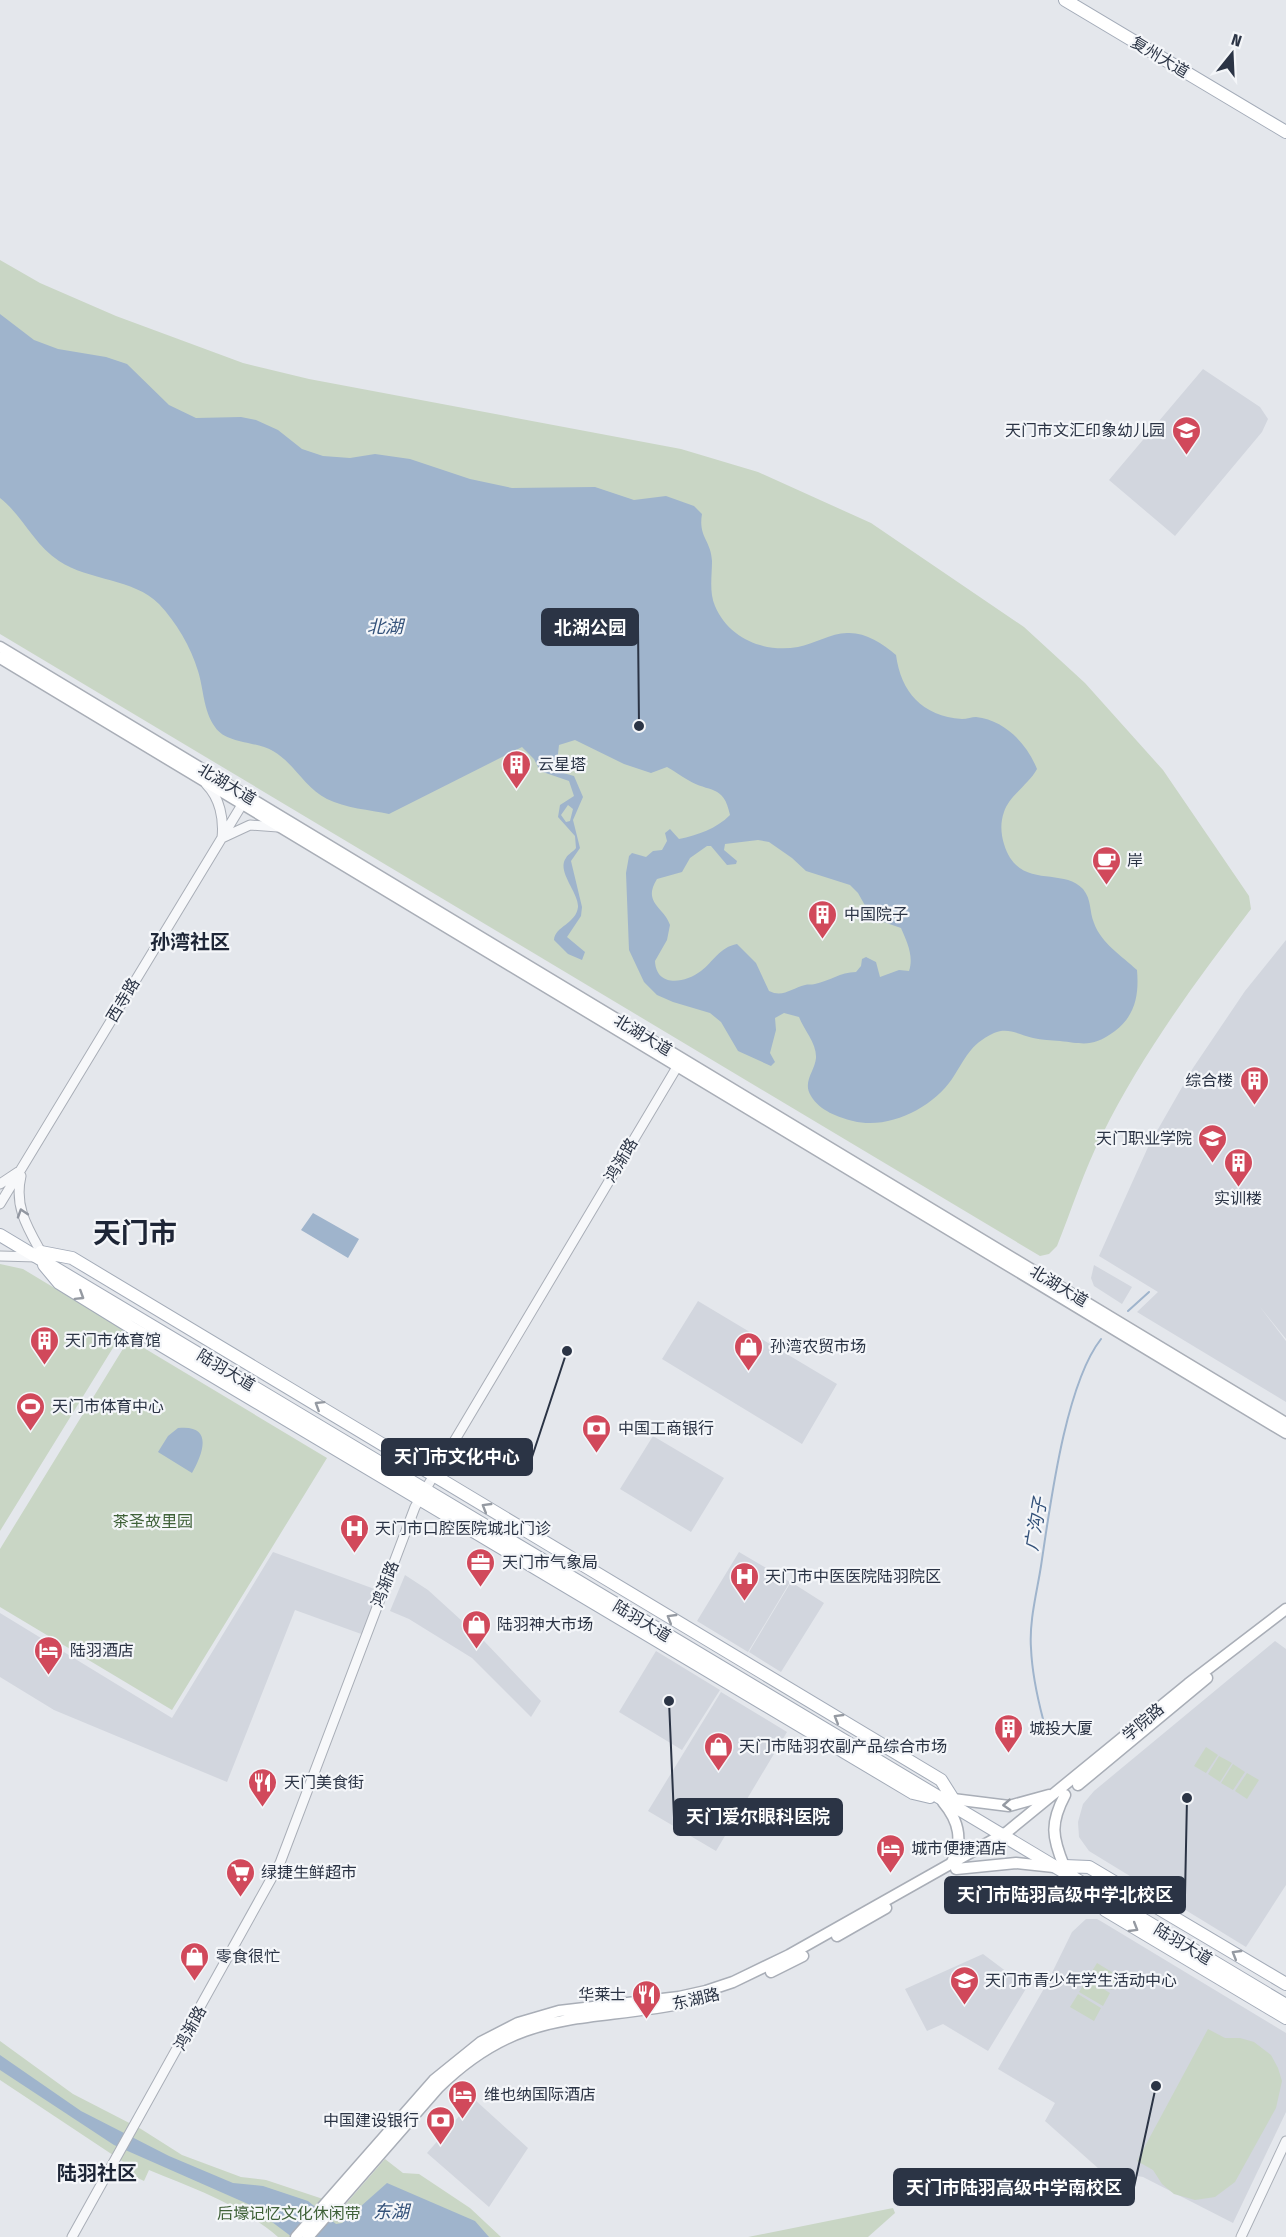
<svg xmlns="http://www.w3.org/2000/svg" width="1286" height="2237" font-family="'Fira Sans Condensed','Noto Sans SC',sans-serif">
	<rect width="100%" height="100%" fill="#e4e7ec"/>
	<!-- built -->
	<path fill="#d2d6de" d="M1203,369L1260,407L1268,419L1262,432L1175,536L1109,480Z
		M1286,940V1339L1260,1307L1286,1341V1402L1137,1312L1158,1292L1099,1256L1149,1145L1193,1068L1245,991Z
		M1094,1265L1132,1287L1122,1304L1094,1286L1091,1278Z
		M698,1301L837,1384L802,1444L662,1359Z
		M653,1436L724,1478L691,1532L620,1489Z
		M273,1552L380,1591L364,1635L295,1610L227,1782L54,1710L0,1677V1613L172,1718Z
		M739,1552L790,1582L748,1652L697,1621Z
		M405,1575L428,1590L484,1641L541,1701L531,1717L472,1658L409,1619L390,1611Z
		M791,1582L824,1603L781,1672L749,1652Z
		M1275,1641L1286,1649V1885L1246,1947L1089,1851L1079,1837L1078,1822L1083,1804L1094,1791Z
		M656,1651L720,1690L682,1750L619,1712Z
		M721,1692L787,1732L716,1851L648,1811Z
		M1086,1919H1097L1104,1923L1286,2033V2112L1233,2223L1143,2177L1099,2169L1045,2121L1055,2103L998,2069L1046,1985L1072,1932Z
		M983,1954L1027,1987L988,2051L943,2024L927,2031L905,1989Z
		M474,2099L528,2148L489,2207L427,2153Z"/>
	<!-- green -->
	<path fill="#c9d6c5" d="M0,260L40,283L116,316L243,363L309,379L681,449L758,472L871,523L1024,627L1085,683L1163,770L1249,896L1251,909C1196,981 1142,1054 1102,1135C1084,1170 1072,1209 1057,1246L1049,1254L1040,1256L0,634Z
		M0,1264L23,1269L124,1330L0,1531Z
		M129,1339L327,1458L172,1710L0,1607V1549Z
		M1206,1747L1218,1755L1206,1773L1194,1766Z
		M1219,1756L1232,1763L1220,1782L1208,1774Z
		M1233,1764L1245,1772L1233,1790L1221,1783Z
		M1247,1773L1259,1780L1247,1799L1235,1791Z
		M1097,1963L1120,1977L1112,1990L1089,1976Z
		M1087,1979L1110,1993L1103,2006L1079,1992Z
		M1078,1994L1101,2008L1094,2021L1070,2007Z
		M1208,2029L1225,2038H1240L1254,2042L1271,2055L1278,2068L1282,2081L1276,2108L1235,2182L1215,2197L1195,2200L1174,2194L1162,2184L1153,2170L1137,2161Z
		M0,2041L73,2094L141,2129L182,2155L241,2177L266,2180L344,2206L385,2159L403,2173L419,2174L470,2208L501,2237H278C241,2205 195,2189 149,2170L144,2181L121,2170L125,2163L0,2080Z
		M893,2208L895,2213L868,2237H748Z"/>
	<!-- water -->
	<path fill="#9fb4cc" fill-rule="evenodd" d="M0,314L34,340L58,349L106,357L127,364L169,405L196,418L241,417L256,420L278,430L302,449L323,456L350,458L375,454L410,459L470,479L512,488L595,487L634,500L666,496L694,506L702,514C698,537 711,540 712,561C712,576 709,592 715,606C729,639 765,653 798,647C814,644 831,633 847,633C865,632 882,643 896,655C901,692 922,716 962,719C967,719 972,717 976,717C1005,720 1027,744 1037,769C1029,784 1009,796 1004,812C1000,823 1001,834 1004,844C1018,891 1062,866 1083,889C1092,900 1089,911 1094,923C1101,943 1122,956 1137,970C1139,994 1136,1015 1115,1031C1093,1047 1085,1044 1060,1041C1051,1040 1042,1040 1033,1038C1019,1035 1009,1027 994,1033C969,1045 966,1058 952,1079C932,1108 889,1130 853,1121C838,1117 820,1111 811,1096C802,1082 815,1071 816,1058C817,1044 804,1030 799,1017L784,1013L775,1018L776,1030L770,1053L775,1062L771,1066L738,1051L721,1022L710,1013L673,1002L657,995L644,982L629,950L626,873L629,856L632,853L646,857L653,851L662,850L667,841L665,833L670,829L679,839C698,835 716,829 730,815C724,784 709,793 688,780C680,776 675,771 667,767L651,773L624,764L575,740L559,745L556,771L574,776L583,797L573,820L580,848L571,861L582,907L581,916L567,937L585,952L582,960L568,954L554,940C555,926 576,924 578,907C579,893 556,871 566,858C568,854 573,852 576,848L575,836L558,817L560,805L574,796L569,781L540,771L534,759L522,747L389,814C370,810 345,808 327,799C305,788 294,763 273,751C256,741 226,744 215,727C203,710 204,690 198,671C191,647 176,622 159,604C133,578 89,581 59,561C34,545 23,516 0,498ZM568,805L573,809L570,821L566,822L561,815ZM758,840L769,842L792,858L806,871L850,885L858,893L872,918L901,928C907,942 914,956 909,971L899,970L880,977L876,962L866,957L862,959L861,966L856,972C840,972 830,981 815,984C811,985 808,984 805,985C792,988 783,998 769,991L756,963L737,944C720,947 713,962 701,971C684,984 656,987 655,961L667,940L670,925C664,907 642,903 657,879L682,872L690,858L707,846H711L727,865L736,864L737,861L724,850L725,844Z
		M313,1213L359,1239L348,1258L301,1230Z
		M178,1428C214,1424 203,1454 192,1473L158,1452L168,1436Z
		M0,2055L81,2111L169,2156L233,2183L263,2186L308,2201L336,2224L342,2223L387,2183L475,2221L489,2237H292L248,2204L114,2145L0,2070Z"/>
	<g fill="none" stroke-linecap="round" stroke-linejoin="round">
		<!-- stream -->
		<path stroke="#9fb4cc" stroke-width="2" d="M1128,1311L1149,1292
			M1043,1719C1037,1696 1032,1672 1031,1648C1029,1621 1037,1592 1041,1566C1050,1507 1065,1385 1101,1339"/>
		<defs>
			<path id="tertiary" d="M206,784C220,798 224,819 222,838L250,825L278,827
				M21,1176C14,1206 27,1227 41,1252
				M0,1184L18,1172
				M0,1204L246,798
				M0,1256L37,1257
				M72,2237L280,1863L415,1507L680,1062
				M1241,2237L1286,2141"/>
			<path id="secondary" d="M0,647L1286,1423
				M0,658L1286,1433
				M1078,1785L1207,1678
				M953,1799L1009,1806L1049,1795
				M943,1802C959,1821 964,1841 951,1864
				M1064,1866C1052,1837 1050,1823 1065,1795
				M956,1869L1016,1863L1054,1867
				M837,1936L886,1908
				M771,1972L803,1956
				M296,2237L434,2080L481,2042L518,2023L559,2011L679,1997L706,1991L733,1982L789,1955L1007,1832L1188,1684L1286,1609
				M308,2237L438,2088C522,2005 586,2024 689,2002"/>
			<path id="primary" d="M1065,0L1286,132
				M0,1235L1286,2005
				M41,1252L72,1258L941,1780L953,1799
				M44,1265L59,1283L132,1328L913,1793L930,1797
				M1064,1866L1089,1867L1286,1984
				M1094,1893L1105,1910L1286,2018"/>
		</defs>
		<!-- tertiary casing -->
		<use href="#tertiary" stroke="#a9aeb7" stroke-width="11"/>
		<!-- secondary casing -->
		<use href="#secondary" stroke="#a9aeb7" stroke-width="13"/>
		<!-- primary casing -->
		<use href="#primary" stroke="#a3abb8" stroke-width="14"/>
		<!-- tertiary -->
		<use href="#tertiary" stroke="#f7f8fa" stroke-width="9"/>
		<!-- secondary -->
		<use href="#secondary" stroke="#fff" stroke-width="10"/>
		<!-- primary -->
		<use href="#primary" stroke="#fff" stroke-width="12"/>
	</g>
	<!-- one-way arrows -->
	<defs><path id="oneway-chevron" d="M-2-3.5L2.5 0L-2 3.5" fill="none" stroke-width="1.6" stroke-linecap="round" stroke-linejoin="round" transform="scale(1.5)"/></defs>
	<use stroke="#9196a0" href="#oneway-chevron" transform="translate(22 1213) rotate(-108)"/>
	<g stroke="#959aa2">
		<use href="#oneway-chevron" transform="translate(80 1296) rotate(32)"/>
		<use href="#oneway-chevron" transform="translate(319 1405) rotate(-148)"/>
		<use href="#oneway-chevron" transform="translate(486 1507) rotate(-149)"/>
		<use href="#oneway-chevron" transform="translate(671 1618) rotate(-149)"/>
		<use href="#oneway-chevron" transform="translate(838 1718) rotate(-149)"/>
		<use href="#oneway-chevron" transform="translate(1007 1805) rotate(176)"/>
		<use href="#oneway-chevron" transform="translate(1134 1928) rotate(31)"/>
		<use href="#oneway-chevron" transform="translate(1236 1954) rotate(-149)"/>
	</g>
	<!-- icons -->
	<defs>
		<symbol id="school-pin" viewBox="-11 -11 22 30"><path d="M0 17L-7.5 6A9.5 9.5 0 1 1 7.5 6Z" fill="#d1495b" stroke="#f4f6f9"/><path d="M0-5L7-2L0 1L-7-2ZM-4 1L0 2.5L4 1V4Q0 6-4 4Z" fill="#fff"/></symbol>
		<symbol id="building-pin" viewBox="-11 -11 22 30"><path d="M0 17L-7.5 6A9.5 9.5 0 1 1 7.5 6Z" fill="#d1495b" stroke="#f4f6f9"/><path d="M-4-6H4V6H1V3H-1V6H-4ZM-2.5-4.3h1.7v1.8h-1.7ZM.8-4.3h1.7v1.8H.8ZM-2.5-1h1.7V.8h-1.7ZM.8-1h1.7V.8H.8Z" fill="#fff"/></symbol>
		<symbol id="cafe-pin" viewBox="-11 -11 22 30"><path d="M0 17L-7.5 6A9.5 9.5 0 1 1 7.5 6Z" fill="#d1495b" stroke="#f4f6f9"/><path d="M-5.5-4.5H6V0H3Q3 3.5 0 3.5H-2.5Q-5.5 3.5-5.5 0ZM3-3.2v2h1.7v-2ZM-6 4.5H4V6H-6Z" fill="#fff"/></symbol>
		<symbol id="university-pin" viewBox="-11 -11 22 30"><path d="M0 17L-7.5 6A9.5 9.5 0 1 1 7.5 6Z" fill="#d1495b" stroke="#f4f6f9"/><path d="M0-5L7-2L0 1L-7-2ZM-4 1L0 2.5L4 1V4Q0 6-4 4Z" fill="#fff"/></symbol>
		<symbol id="shop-pin" viewBox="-11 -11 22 30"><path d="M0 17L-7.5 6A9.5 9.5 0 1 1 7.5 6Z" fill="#d1495b" stroke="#f4f6f9"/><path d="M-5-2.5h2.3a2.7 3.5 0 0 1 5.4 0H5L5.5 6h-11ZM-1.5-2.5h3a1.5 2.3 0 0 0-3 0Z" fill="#fff"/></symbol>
		<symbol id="stadium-pin" viewBox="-11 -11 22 30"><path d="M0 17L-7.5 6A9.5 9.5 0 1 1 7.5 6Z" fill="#d1495b" stroke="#f4f6f9"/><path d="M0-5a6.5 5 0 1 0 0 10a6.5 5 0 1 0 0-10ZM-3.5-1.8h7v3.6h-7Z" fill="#fff"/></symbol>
		<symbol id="bank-pin" viewBox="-11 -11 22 30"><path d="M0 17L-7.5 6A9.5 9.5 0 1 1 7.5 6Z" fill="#d1495b" stroke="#f4f6f9"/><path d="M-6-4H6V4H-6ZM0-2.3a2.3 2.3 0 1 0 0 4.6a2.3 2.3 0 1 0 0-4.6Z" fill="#fff"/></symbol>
		<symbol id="hospital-pin" viewBox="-11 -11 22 30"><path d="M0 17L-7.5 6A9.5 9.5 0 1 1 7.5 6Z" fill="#d1495b" stroke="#f4f6f9"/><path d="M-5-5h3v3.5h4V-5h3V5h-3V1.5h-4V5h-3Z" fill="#fff"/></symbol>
		<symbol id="office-pin" viewBox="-11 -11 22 30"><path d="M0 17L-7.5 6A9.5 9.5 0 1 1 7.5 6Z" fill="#d1495b" stroke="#f4f6f9"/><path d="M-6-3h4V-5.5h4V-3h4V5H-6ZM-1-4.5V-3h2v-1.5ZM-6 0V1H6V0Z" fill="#fff"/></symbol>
		<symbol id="hotel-pin" viewBox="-11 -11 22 30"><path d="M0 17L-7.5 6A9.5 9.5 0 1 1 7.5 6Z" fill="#d1495b" stroke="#f4f6f9"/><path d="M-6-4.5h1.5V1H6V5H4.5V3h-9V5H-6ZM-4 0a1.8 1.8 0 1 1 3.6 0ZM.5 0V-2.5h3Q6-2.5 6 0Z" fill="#fff"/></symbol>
		<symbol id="restaurant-pin" viewBox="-11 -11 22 30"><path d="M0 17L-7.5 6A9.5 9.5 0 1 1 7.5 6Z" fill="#d1495b" stroke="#f4f6f9"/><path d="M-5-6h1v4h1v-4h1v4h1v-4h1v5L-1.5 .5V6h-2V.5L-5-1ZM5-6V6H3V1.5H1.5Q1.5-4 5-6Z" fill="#fff"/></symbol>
		<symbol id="supermarket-pin" viewBox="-11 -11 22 30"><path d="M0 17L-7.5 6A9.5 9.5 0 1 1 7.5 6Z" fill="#d1495b" stroke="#f4f6f9"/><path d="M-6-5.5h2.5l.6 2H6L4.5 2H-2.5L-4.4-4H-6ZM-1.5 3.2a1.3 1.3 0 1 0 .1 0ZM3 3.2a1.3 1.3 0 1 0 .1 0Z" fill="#fff"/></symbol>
	</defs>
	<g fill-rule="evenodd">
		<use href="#school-pin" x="1170" y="414" width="33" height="45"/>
		<use href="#building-pin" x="500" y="748" width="33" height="45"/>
		<use href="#cafe-pin" x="1090" y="844" width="33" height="45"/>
		<use href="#building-pin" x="806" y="898" width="33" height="45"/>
		<use href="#building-pin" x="1238" y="1064" width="33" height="45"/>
		<use href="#university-pin" x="1196" y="1122" width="33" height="45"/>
		<use href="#building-pin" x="1222" y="1146" width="33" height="45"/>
		<use href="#building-pin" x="28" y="1324" width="33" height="45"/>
		<use href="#shop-pin" x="732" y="1330" width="33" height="45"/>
		<use href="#stadium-pin" x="14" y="1390" width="33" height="45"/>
		<use href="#bank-pin" x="580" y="1412" width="33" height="45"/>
		<use href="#hospital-pin" x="338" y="1512" width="33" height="45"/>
		<use href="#office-pin" x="464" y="1546" width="33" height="45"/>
		<use href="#hospital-pin" x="728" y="1560" width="33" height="45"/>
		<use href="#shop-pin" x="460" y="1608" width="33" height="45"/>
		<use href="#hotel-pin" x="32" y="1634" width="33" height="45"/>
		<use href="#building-pin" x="992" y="1712" width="33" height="45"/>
		<use href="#shop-pin" x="702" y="1730" width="33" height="45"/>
		<use href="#restaurant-pin" x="246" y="1766" width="33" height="45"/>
		<use href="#hotel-pin" x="874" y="1832" width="33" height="45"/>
		<use href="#supermarket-pin" x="224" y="1856" width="33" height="45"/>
		<use href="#shop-pin" x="178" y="1940" width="33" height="45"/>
		<use href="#school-pin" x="948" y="1964" width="33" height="45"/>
		<use href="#restaurant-pin" x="630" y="1978" width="33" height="45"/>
		<use href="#hotel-pin" x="446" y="2078" width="33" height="45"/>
		<use href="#bank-pin" x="424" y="2104" width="33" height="45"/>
	</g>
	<g text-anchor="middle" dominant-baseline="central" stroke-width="4.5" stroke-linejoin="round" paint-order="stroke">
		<!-- street labels -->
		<g font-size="16" fill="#2b3445" stroke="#f4f6f9">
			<text transform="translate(1160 57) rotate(31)">复州大道</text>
			<text transform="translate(227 784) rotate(31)">北湖大道</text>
			<text transform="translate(123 1000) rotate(-59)">西寺路</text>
			<text transform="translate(643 1035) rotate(31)">北湖大道</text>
			<text transform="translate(621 1160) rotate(-59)">鸿渐路</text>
			<text transform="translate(1059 1286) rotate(31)">北湖大道</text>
			<text transform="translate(226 1370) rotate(31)">陆羽大道</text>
			<text transform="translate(385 1584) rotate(-69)">鸿渐路</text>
			<text transform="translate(642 1621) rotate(31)">陆羽大道</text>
			<text transform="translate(1143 1722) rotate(-40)">学院路</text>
			<text transform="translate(1183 1944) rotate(31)">陆羽大道</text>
			<text transform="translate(696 1999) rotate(-13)">东湖路</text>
			<text transform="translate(190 2028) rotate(-61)">鸿渐路</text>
		</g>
		<!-- poi labels -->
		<g font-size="16" fill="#2b3445" stroke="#f4f6f9" text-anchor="start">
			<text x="1165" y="430" text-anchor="end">天门市文汇印象幼儿园</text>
			<text x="538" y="764">云星塔</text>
			<text x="1127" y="860">岸</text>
			<text x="844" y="914">中国院子</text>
			<text x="1233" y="1080" text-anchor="end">综合楼</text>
			<text x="1192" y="1138" text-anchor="end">天门职业学院</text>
			<text x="1238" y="1198" text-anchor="middle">实训楼</text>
			<text x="65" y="1340">天门市体育馆</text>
			<text x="770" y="1346">孙湾农贸市场</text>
			<text x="52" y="1406">天门市体育中心</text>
			<text x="618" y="1428">中国工商银行</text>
			<text x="375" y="1528">天门市口腔医院城北门诊</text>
			<text x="502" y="1562">天门市气象局</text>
			<text x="765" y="1576">天门市中医医院陆羽院区</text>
			<text x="497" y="1624">陆羽神大市场</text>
			<text x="70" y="1650">陆羽酒店</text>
			<text x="1029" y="1728">城投大厦</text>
			<text x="739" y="1746">天门市陆羽农副产品综合市场</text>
			<text x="284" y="1782">天门美食街</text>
			<text x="911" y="1848">城市便捷酒店</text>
			<text x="261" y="1872">绿捷生鲜超市</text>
			<text x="216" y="1956">零食很忙</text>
			<text x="985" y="1980">天门市青少年学生活动中心</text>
			<text x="626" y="1994" text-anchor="end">华莱士</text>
			<text x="484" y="2094">维也纳国际酒店</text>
			<text x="419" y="2120" text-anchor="end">中国建设银行</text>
		</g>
		<!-- park labels -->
		<g font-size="16" fill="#3f6138" stroke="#f4f6f9">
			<text x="153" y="1521">茶圣故里园</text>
			<text x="289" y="2213">后壕记忆文化休闲带</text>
		</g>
		<!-- water labels -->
		<g font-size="18" font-style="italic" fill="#34527a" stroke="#f4f6f9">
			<text x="385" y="627">北湖</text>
			<text transform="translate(1036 1524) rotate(-80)">广沟子</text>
			<text x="391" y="2212">东湖</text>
		</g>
		<!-- quarter labels -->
		<g font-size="20" font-weight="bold" fill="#1d2536" stroke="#f4f6f9">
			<text x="190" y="942">孙湾社区</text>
			<text x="97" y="2173">陆羽社区</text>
		</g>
		<!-- town labels -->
		<g font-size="28" font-weight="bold" fill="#1d2536" stroke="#f4f6f9">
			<text x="135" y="1233">天门市</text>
		</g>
	</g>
	<!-- callouts -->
	<path fill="none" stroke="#2b3445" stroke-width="2" d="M639 726L638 627M567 1351L532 1457M669 1701L674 1817M1187 1798L1185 1895M1156 2086L1134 2187"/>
	<g fill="#2b3445" stroke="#f4f6f9" stroke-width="2">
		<circle cx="639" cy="726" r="6"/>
		<circle cx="567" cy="1351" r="6"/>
		<circle cx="669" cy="1701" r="6"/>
		<circle cx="1187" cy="1798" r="6"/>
		<circle cx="1156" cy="2086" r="6"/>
	</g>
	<g fill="#2b3445" stroke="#2b3445" stroke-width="2">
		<rect x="542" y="609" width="96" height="36" rx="6"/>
		<rect x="382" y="1439" width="150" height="36" rx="6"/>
		<rect x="674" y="1799" width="168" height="36" rx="6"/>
		<rect x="945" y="1877" width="240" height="36" rx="6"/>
		<rect x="894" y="2169" width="240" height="36" rx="6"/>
	</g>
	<g font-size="18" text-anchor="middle" font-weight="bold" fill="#fff">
		<text x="590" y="634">北湖公园</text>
		<text x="457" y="1463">天门市文化中心</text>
		<text x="758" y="1823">天门爱尔眼科医院</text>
		<text x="1065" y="1901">天门市陆羽高级中学北校区</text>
		<text x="1014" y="2194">天门市陆羽高级中学南校区</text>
	</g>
	<!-- north arrow -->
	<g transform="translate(1232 54) rotate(18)" stroke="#f4f6f9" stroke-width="4.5" paint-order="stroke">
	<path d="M0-4.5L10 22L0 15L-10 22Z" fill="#2b3445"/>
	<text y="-9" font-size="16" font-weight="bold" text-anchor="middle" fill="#2b3445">N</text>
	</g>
</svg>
